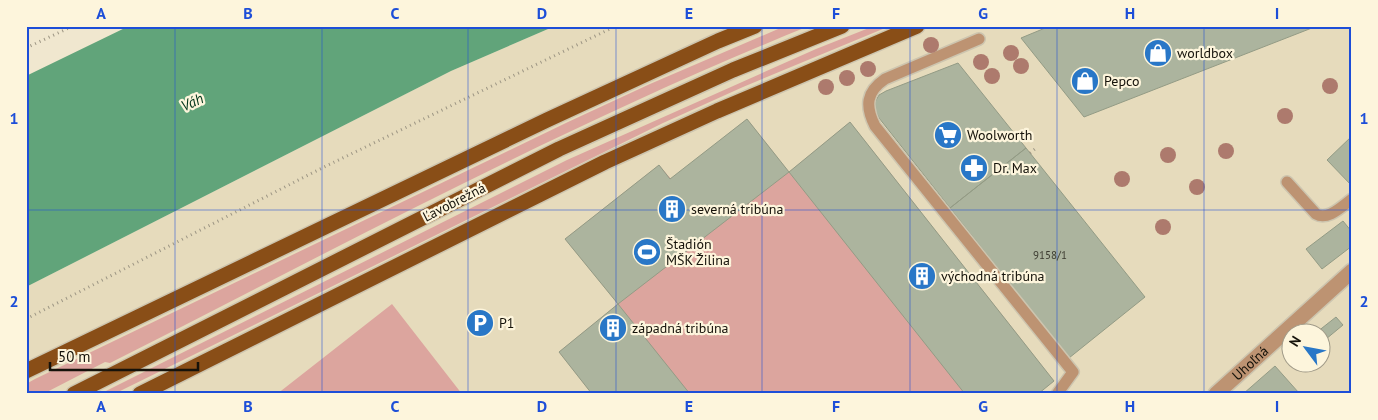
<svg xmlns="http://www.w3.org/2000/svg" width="1378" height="420" font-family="'PT Sans',sans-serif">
	<rect width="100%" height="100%" fill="#f0e7cf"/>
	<!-- built -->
	<path fill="#e6dbbc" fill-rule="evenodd" d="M555,26H1352V394H26V287L451,71ZM1290,332H1320V362H1290Z"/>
	<!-- green -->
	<path fill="#dca59e" d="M785,26H809C569,123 341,246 110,363L105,362L43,394H26V384L35,379L568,122L650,84Z
		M874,26H890L743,87L663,123L114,394H100L567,160L816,49Z
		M747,119L789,172L850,122L1054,381L1037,394H592L559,352L618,304L565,239L659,165L671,179Z
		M392,304L462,394H277Z"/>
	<!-- water -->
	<path fill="#61a47a" d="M129,26H555L451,71L26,287V76Z"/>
	<!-- building -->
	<path fill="#acb49e" stroke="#939b85" d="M1050,26H1317L1084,117L1021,38Z
		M958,63L1026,148L950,208L879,118L875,110V102L879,95L886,91Z
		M747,119L789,172L618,304L565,239L659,165L670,179Z
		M850,122L1054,381L1038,394H965L789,172Z
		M1352,136V186L1327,160Z
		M1026,148L1145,297L1069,358L950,208Z
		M1343,221L1352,232V246L1322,269L1306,249Z
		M618,304L690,394H592L559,352Z
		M1336,317L1343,325L1320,344V332H1317Z
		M1290,352V362H1299L1294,367L1285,357Z
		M1275,366L1299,393L1243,394Z"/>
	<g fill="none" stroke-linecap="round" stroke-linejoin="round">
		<defs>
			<path id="lane" d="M979,39L885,79C866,92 865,106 875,126L1073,372L1057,394
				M1287,182L1316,214C1328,221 1342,206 1352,199"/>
			<g id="street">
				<path id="s1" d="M1216,394L1352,271"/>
			</g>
			<path id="primary" d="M26,371L547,120L718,41L755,26
				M74,394L559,149L733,70L842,26
				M140,394L605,162L717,111L917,26"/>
		</defs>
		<!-- lane casing -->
		<use href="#lane" stroke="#cdc5af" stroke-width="14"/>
		<!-- street casing -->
		<use href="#street" stroke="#cdc5af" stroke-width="18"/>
		<!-- primary casing -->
		<use href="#primary" stroke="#cdc5af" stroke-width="18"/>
		<!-- path -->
		<path stroke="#9d9684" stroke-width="3" stroke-dasharray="1 4" stroke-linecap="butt" d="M26,48L73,26
			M1030,153L1035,149
			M26,319L322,168L616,26"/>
		<!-- lane -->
		<use href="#lane" stroke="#bd9372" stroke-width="11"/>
		<!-- street -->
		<use href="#street" stroke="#bd9372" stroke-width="15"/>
		<!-- primary -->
		<use href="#primary" stroke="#894e17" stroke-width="15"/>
	</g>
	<!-- trees -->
	<g fill="#ad7a6d">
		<circle cx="931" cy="45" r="8"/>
		<circle cx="1011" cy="53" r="8"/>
		<circle cx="981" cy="62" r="8"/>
		<circle cx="1021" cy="66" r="8"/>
		<circle cx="868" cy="69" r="8"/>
		<circle cx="992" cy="76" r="8"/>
		<circle cx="847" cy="78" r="8"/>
		<circle cx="1330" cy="86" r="8"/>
		<circle cx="826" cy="87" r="8"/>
		<circle cx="1285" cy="116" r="8"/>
		<circle cx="1226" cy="151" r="8"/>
		<circle cx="1168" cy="155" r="8"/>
		<circle cx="1122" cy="179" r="8"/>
		<circle cx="1197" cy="187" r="8"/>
		<circle cx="1163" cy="227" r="8"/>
	</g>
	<!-- grid -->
	<path fill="none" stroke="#1d4ed8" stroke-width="1" stroke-opacity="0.55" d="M175,26V394M322,26V394M468,26V394M616,26V394M762,26V394M910,26V394M1057,26V394M1204,26V394M26,210H1352"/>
	<!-- icons -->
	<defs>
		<symbol id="shop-disc" viewBox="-11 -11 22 22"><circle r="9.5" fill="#2977c7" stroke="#fdf5dc"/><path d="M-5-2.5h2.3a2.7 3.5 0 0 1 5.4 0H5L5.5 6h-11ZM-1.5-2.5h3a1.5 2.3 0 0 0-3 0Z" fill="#fff"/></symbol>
		<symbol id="supermarket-disc" viewBox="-11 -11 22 22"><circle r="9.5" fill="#2977c7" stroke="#fdf5dc"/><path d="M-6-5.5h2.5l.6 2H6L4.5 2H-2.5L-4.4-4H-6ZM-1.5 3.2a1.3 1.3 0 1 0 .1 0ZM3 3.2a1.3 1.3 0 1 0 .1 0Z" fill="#fff"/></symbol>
		<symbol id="pharmacy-disc" viewBox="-11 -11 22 22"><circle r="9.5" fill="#2977c7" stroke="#fdf5dc"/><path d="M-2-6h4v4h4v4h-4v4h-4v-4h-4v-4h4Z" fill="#fff"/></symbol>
		<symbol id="building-disc" viewBox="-11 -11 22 22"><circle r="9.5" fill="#2977c7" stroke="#fdf5dc"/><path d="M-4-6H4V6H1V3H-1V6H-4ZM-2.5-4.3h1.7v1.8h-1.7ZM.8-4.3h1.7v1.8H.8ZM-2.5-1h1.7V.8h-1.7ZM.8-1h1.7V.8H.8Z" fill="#fff"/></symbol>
		<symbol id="stadium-disc" viewBox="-11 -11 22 22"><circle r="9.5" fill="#2977c7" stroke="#fdf5dc"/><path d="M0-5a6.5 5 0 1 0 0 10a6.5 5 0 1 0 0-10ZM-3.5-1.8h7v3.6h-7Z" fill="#fff"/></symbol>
		<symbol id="parking-disc" viewBox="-11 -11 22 22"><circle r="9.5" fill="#2977c7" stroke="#fdf5dc"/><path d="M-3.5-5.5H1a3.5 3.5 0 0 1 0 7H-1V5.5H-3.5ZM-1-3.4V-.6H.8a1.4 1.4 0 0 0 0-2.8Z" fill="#fff"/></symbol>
	</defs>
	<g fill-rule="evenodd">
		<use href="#shop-disc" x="1142" y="37" width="32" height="32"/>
		<use href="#shop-disc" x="1069" y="65" width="32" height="32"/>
		<use href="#supermarket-disc" x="932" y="119" width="32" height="32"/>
		<use href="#pharmacy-disc" x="958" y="152" width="32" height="32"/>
		<use href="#building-disc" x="656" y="193" width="32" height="32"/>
		<use href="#stadium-disc" x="631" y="236" width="32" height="32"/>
		<use href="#building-disc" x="906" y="260" width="32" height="32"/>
		<use href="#parking-disc" x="464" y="307" width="32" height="32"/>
		<use href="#building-disc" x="597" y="312" width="32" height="32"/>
	</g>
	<g text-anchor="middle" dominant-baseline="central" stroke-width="4.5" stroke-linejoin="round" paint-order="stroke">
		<!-- number labels -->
		<g font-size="11" fill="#3b3a2f">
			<text x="1050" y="255">9158/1</text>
		</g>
		<!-- poi labels -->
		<g font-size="14" fill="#15120a" stroke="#fdf5dc" text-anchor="start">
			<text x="1177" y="53">worldbox</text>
			<text x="1104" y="81">Pepco</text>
			<text x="967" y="135">Woolworth</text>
			<text x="993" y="168">Dr. Max</text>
			<text x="691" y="209">severná tribúna</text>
			<text x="666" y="244">Štadión<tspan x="666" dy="16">MŠK Žilina</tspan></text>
			<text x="941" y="276">východná tribúna</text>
			<text x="499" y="323">P1</text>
			<text x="632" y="328">západná tribúna</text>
		</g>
		<!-- street labels -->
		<g font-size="14" fill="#15120a" stroke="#fdf5dc">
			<text transform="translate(454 202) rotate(-27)">Ľavobrežná</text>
			<text stroke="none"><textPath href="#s1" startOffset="46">Uhoľná</textPath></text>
		</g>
		<!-- water labels -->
		<g font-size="15" font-style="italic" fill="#00351a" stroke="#fdf5dc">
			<text transform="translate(192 102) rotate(-25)">Váh</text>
		</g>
	</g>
	<!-- border -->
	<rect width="1378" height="420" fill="none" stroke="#fdf5dc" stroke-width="55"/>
	<!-- north arrow -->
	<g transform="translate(1306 348) rotate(302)"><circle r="24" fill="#fdf5dc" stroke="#a09a88"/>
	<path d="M0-4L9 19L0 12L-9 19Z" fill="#2977c7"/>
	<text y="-8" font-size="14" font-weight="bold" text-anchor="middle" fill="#15120a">N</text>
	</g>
	<!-- scale -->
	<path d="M50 362v8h148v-8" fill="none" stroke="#15120a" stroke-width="2.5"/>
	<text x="58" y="362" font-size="15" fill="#15120a" stroke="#fdf5dc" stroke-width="4" paint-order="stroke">50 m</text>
	<rect x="28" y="28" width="1322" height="364" fill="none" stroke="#1d4ed8" stroke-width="2"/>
	<g font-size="16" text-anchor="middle" font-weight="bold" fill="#1d4ed8">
		<text x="101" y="19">A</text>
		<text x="248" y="19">B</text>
		<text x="395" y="19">C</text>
		<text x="542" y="19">D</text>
		<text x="689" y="19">E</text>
		<text x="836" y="19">F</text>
		<text x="983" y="19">G</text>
		<text x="1130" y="19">H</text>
		<text x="1277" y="19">I</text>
		<text x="14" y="124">1</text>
		<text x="1364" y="124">1</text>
		<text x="14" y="307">2</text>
		<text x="1364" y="307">2</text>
		<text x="101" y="412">A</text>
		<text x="248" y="412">B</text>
		<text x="395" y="412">C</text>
		<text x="542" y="412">D</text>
		<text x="689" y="412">E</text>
		<text x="836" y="412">F</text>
		<text x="983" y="412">G</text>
		<text x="1130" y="412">H</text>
		<text x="1277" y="412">I</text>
	</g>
</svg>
